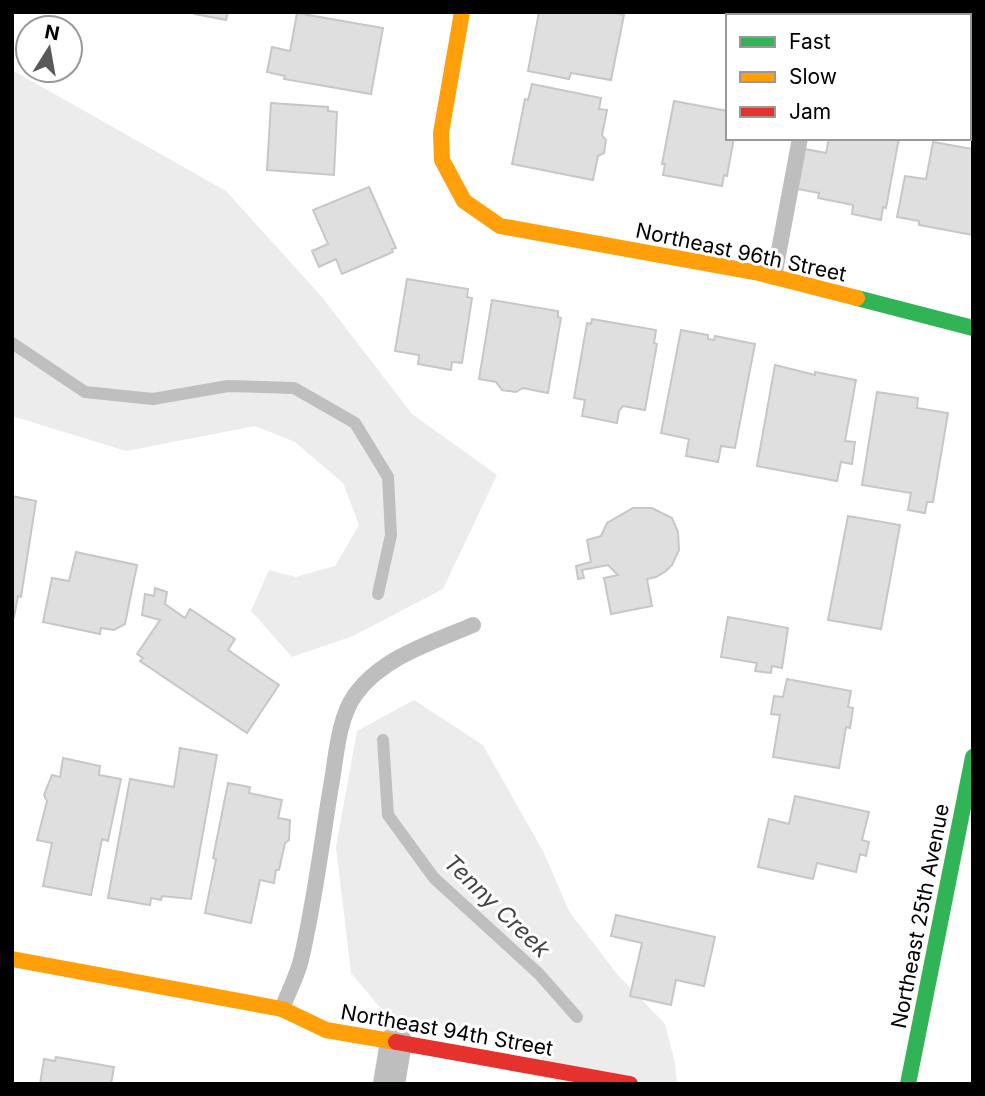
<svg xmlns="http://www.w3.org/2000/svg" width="985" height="1096" font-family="Inter,sans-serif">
	<rect width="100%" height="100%" fill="#fff"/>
	<!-- green -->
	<path fill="#ececec" d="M12,70L226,191L322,297L412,414L497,475L443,589L353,636L292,657L251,611L269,570L296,577L335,566L359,525L343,483L295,442L255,426L126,451L12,416Z
		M414,700L483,745L544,853L569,911L617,974L665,1024L675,1063L677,1084H558L528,1038L386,1015L351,973L336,847L357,731Z"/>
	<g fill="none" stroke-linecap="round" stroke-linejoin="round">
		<!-- stream -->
		<path stroke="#bfbfbf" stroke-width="12" d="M12,343L85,392L153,399L228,386L294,388L355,423L388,477L391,535L378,594
			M383,740L388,815L434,878L539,974L577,1017"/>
	</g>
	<!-- building -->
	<path fill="#dfdfdf" stroke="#c7c7c7" stroke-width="2" d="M196,12H228L226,20L195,14Z
		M539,12H611L624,15L611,80L571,73L569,79L528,71Z
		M809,12H924L923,16L907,13L906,16H818Z
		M955,12H973V63L969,62V16H954Z
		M297,13L383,28L371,94L284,79L285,76L267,72L272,47L290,51Z
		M532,84L601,98L599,109L607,110L602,135L606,140L604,153L598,156L593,180L512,164L525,99L528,100Z
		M674,101L728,111V138H734L727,176L724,175L722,186L663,175L665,164H662Z
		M271,103L328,107V111L337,112L334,175L267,170Z
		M829,138H899L886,208L883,207L881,220L852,214L853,205L818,198L819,193L792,188L800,148L826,153Z
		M933,142L973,149V235L919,225V221L897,217L905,176L926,179Z
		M369,187L396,248L392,249L393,252L342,274L336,259L319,267L312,251L328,244L313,210Z
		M407,279L468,289L467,297L472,298L462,363L452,362L451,370L418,364L419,355L395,351Z
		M492,300L558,311V317L561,318L548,393L523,388L516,392L502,390L496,382L479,379Z
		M592,319L656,330L654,343L657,344L645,410L623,406L619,411L617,423L582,416L585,400L574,398L587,323L591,324Z
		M681,330L708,335V339L714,340L715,336L755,344L735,448L721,446L718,462L686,456L689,439L661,433Z
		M775,365L815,375V372L856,380L845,441L855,442L852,464L841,462L837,481L757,466Z
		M877,392L918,398L917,408L948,413L933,502H927L925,513L908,510L911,493L862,485Z
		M12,496L36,501L21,597L18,596L14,617L12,616Z
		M633,508H652L672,518L678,532L679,550L672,565L666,571L656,577L647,579L652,606L611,614L604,578L618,575L608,565L582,570L584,578L578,579L576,566L591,562L587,540L601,536L607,523Z
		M848,516L900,525L881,629L828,620Z
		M76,552L137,565L125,624L114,630L101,628L100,634L43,622L52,578L69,581Z
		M155,588L167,592L165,604L185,618L190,609L235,639L228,650L279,685L247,733L140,661L143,658L137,654L160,620L142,615L145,594L154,596Z
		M728,617L788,628L782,668L772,666L771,673L755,671L757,663L721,657Z
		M787,679L851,691L848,707L853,708L850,728L846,727L839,768L773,757L780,715L771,714L774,696L783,697Z
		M180,748L217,755L191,899L162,896L161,900L151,898L150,905L108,898L130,779L174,787Z
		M63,758L100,766L99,775L121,779L108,841L102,839L91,895L43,886L52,843L37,840L47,801L44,795L52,775L60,777Z
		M228,783L250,787L249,793L282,800L278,818L290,820L289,840L285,843L279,870H276L274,883L260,880L251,923L205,913L216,859L213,858Z
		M795,796L869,812L862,840L869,842L866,856L860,854L856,872L817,863L813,879L758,867L769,819L789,824Z
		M616,915L715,937L704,986L676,980L671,1005L630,996L642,943L611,936Z
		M56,1057L114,1067L111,1084H40L44,1059L55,1061Z"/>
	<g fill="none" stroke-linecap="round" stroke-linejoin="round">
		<!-- lane -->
		<path stroke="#bebebe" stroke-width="16" d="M774,277L800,138
			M282,1009C288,993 297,976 301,960C314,905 321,848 330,792C336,762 337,720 355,695C382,657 433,642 473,625"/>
		<!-- street -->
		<path stroke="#bebebe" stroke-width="32" d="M389,1084L396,1042"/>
		<!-- fast -->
		<path stroke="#30b455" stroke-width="16" d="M857,298L973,328
			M908,1084L973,757"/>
		<!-- slow -->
		<path stroke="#ff9f0a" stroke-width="16" d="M462,12L441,133L442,160L464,201L500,226L759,273L857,298
			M12,959L282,1009L326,1030L396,1042"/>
		<!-- jam -->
		<path stroke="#e5322d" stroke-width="16" d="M396,1042L630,1084"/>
	</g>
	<g text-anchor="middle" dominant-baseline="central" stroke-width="6" stroke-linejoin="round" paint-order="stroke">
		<!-- street labels -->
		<g font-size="21" fill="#000" stroke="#fff">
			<text transform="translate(741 252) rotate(12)">Northeast 96th Street</text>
			<text transform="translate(920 916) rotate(-79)">Northeast 25th Avenue</text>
			<text transform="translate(447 1030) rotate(10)">Northeast 94th Street</text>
		</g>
		<!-- water labels -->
		<g font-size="23" font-style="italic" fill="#444" stroke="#fff">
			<text transform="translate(497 906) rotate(44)">Tenny Creek</text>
		</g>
	</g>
	<!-- border -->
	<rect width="985" height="1096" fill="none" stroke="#000000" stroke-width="28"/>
	<!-- legend -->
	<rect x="726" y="14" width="245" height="126" fill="#ffffff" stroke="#999999" stroke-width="2"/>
	<rect x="740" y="37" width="35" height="10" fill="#30b455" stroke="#999999" stroke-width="2"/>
	<text x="789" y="49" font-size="21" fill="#000000">Fast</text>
	<rect x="740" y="72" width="35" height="10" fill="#ff9f0a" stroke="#999999" stroke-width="2"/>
	<text x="789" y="84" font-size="21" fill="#000000">Slow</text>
	<rect x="740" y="107" width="35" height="10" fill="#e5322d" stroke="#999999" stroke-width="2"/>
	<text x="789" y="119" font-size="21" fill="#000000">Jam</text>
	<!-- north arrow -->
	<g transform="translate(49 49) rotate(11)"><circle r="33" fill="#ffffff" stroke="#999999" stroke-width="2"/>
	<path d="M0-5L12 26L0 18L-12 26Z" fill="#595959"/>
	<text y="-10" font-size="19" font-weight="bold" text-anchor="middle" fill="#000000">N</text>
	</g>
</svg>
